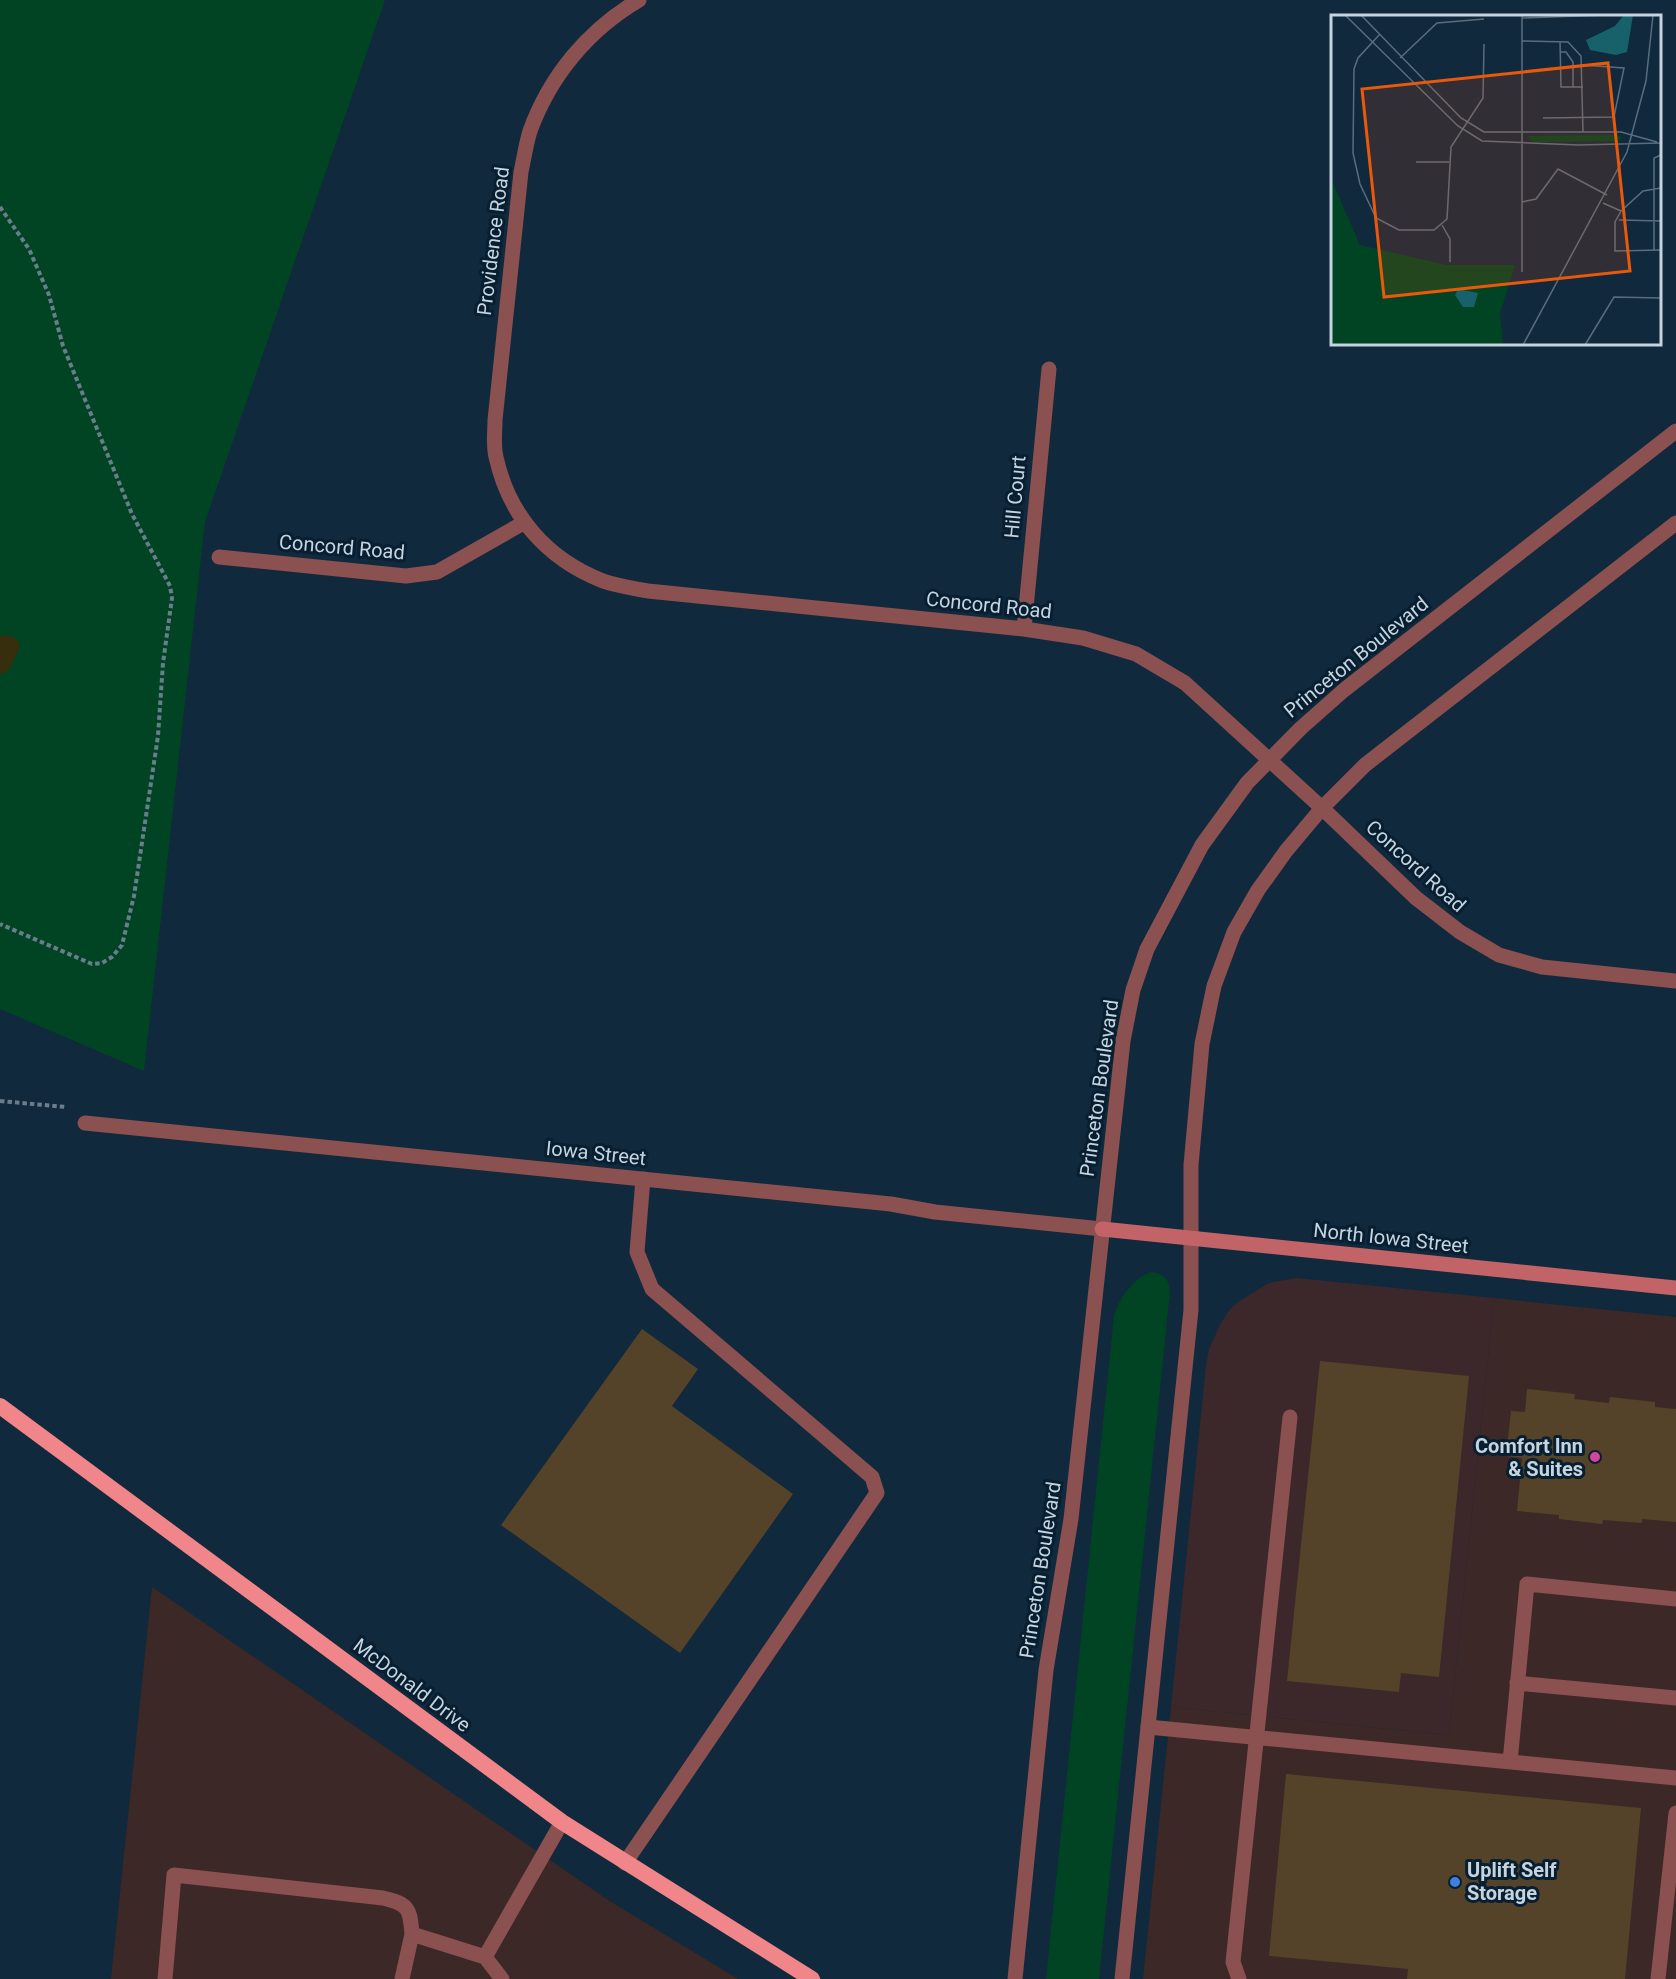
<svg xmlns="http://www.w3.org/2000/svg" width="1676" height="1979" font-family="Roboto,sans-serif">
	<rect width="100%" height="100%" fill="#11293c"/>
	<!-- commercial -->
	<path fill="#3c2826" d="M1494,1298L1676,1317V1979H1143L1171,1707L1449,1735Z
		M152,1587L608,1900L738,1979H111Z"/>
	<!-- industrial -->
	<path fill="#3c282b" d="M1296,1278L1494,1298L1449,1735L1171,1707L1206,1366L1209,1349L1221,1323L1230,1309L1241,1300L1269,1283Z"/>
	<!-- green -->
	<path fill="#004423" d="M0,0H385L205,522L144,1071L0,1009Z
		M1152,1272C1165,1275 1169,1279 1170,1292L1099,1979H1046L1114,1316C1119,1298 1134,1277 1152,1272Z"/>
	<!-- sand -->
	<path fill="#362e0d" d="M0,636C5,635 10,635 15,638C26,645 12,659 10,669L0,675Z"/>
	<!-- building -->
	<path fill="#544329" d="M642,1329L698,1369L672,1406L793,1494L680,1653L501,1525Z
		M1320,1361L1469,1376L1439,1677L1401,1673L1399,1692L1287,1681Z
		M1527,1389L1575,1394L1574,1399L1609,1403L1610,1397L1655,1402V1407L1676,1409V1522L1642,1519V1523L1603,1520L1602,1524L1559,1519V1515L1517,1511L1522,1458L1506,1456L1511,1411L1525,1412Z
		M1286,1774L1641,1808L1625,1979H1407L1408,1969L1269,1956Z"/>
	<g fill="none" stroke-linecap="round" stroke-linejoin="round">
		<!-- path -->
		<path stroke="#6a7d8c" stroke-width="4" stroke-dasharray="4.5 3" stroke-linecap="butt" d="M0,207L29,249L49,295L63,346L132,514L170,586L172,598L163,663L158,736L134,896L122,945L112,957L102,963L92,964L0,924
			M0,1101L66,1107"/>
		<!-- service -->
		<path stroke="#8b5050" stroke-width="15" d="M1517,1683L1676,1698
			M1148,1727L1676,1778
			M1510,1762L1527,1584L1676,1599
			M625,1863L877,1493L872,1477L652,1289L637,1252L643,1179
			M165,1979L174,1875L383,1898C409,1904 410,1909 412,1934L485,1957
			M402,1979L412,1934
			M502,1979L485,1957L562,1822
			M1239,1979L1233,1962L1290,1417
			M1658,1979L1676,1813"/>
		<!-- minor -->
		<path stroke="#8b5050" stroke-width="15" d="M639,0C588,30 550,76 530,131C526,144 524,158 521,172L495,420C495,432 493,445 496,457C509,516 547,559 603,581C617,586 633,588 648,591L1024,629L1083,638L1136,654L1185,683L1322,808L1416,898L1460,932L1499,955L1542,967L1676,981
			M219,557L406,576L437,572L525,522
			M1024,629L1049,369
			M85,1123L891,1204L935,1212L1102,1229"/>
		<!-- tertiary -->
		<path stroke="#8b5050" stroke-width="15" d="M1015,1979L1046,1670L1071,1519L1123,1041L1133,990L1147,949L1202,845L1247,783L1301,728L1344,690L1676,431
			M1122,1979L1191,1310V1165L1202,1044L1214,986L1234,932L1258,890L1286,851L1322,808L1365,765L1676,523"/>
		<!-- secondary -->
		<path stroke="#c26467" stroke-width="15" d="M1102,1229L1676,1288"/>
		<!-- trunk -->
		<path stroke="#f0868a" stroke-width="16" d="M0,1406L562,1822L812,1979"/>
	</g>
	<!-- markers -->
	<circle fill="#d1479c" stroke="#071f31" stroke-width="2" cx="1595" cy="1457" r="6"/>
	<circle fill="#3f7fe0" stroke="#071f31" stroke-width="2" cx="1455" cy="1882" r="6"/>
	<g text-anchor="middle" dominant-baseline="central" stroke-width="6" stroke-linejoin="round" paint-order="stroke">
		<!-- street labels -->
		<g font-size="20" fill="#c6d4e0" stroke="#071f31">
			<text transform="translate(493 241) rotate(-83)">Providence Road</text>
			<text transform="translate(1015 497) rotate(-85)">Hill Court</text>
			<text transform="translate(342 547) rotate(5)">Concord Road</text>
			<text transform="translate(989 605) rotate(6)">Concord Road</text>
			<text transform="translate(1356 657) rotate(-39)">Princeton Boulevard</text>
			<text transform="translate(1416 866) rotate(42)">Concord Road</text>
			<text transform="translate(1099 1088) rotate(-82)">Princeton Boulevard</text>
			<text transform="translate(596 1153) rotate(6)">Iowa Street</text>
			<text transform="translate(1391 1238) rotate(6)">North Iowa Street</text>
			<text transform="translate(1040 1570) rotate(-81)">Princeton Boulevard</text>
			<text transform="translate(412 1685) rotate(37)">McDonald Drive</text>
		</g>
		<!-- poi labels -->
		<g font-size="20" font-weight="bold" fill="#c6d4e0" stroke="#071f31" text-anchor="end">
			<text x="1583" y="1446">Comfort Inn<tspan x="1583" dy="23">&amp; Suites</tspan></text>
			<text x="1467" y="1870" text-anchor="start">Uplift Self<tspan x="1467" dy="23">Storage</tspan></text>
		</g>
	</g>
	<!-- overview -->
	<g transform="translate(1331 15)">
		<rect width="330" height="330" fill="#11293c"/>
		<path d="M288,120L291,123L288,126L202,127L196,121ZM0,147L2,168L29,230L115,250H184L169,298L172,330H0Z" fill="#004423"/>
		<path d="M293,0H302L296,37L285,40L259,35L255,25L284,11ZM127,274L147,278L143,292H132L124,280Z" fill="#17616a"/>
		<path fill="none" stroke="#596d7e" stroke-width="1.5" d="M14,0L127,111L151,126L247,130L330,128M30,0L130,103L153,117H290L326,127M191,0V129M191,3L274,0M49,19L27,43L23,54L22,138L29,169L45,203L68,215H103L116,204L120,132L152,83L153,29M191,26L237,27L250,41L252,117M229,26L230,72H252M230,37H235L242,47V72M69,43L106,8L153,4M212,103L283,102L293,53L252,50M191,129V257M85,147H118M191,187L205,184L227,154L276,180M272,188L290,196L312,176L330,173M290,196L284,207V236L330,235M288,205L330,206M111,210L119,224V247M323,235V143L330,140M192,330L296,137L315,66L322,0M254,330L283,282L330,283"/>
		<path fill="#e8590c" fill-opacity="0.15" stroke="#e8590c" stroke-width="3" d="M277,48L299,256L53,282L31,74Z"/>
		<rect width="330" height="330" fill="none" stroke="#c6d4e0" stroke-width="3"/>
	</g>
</svg>
